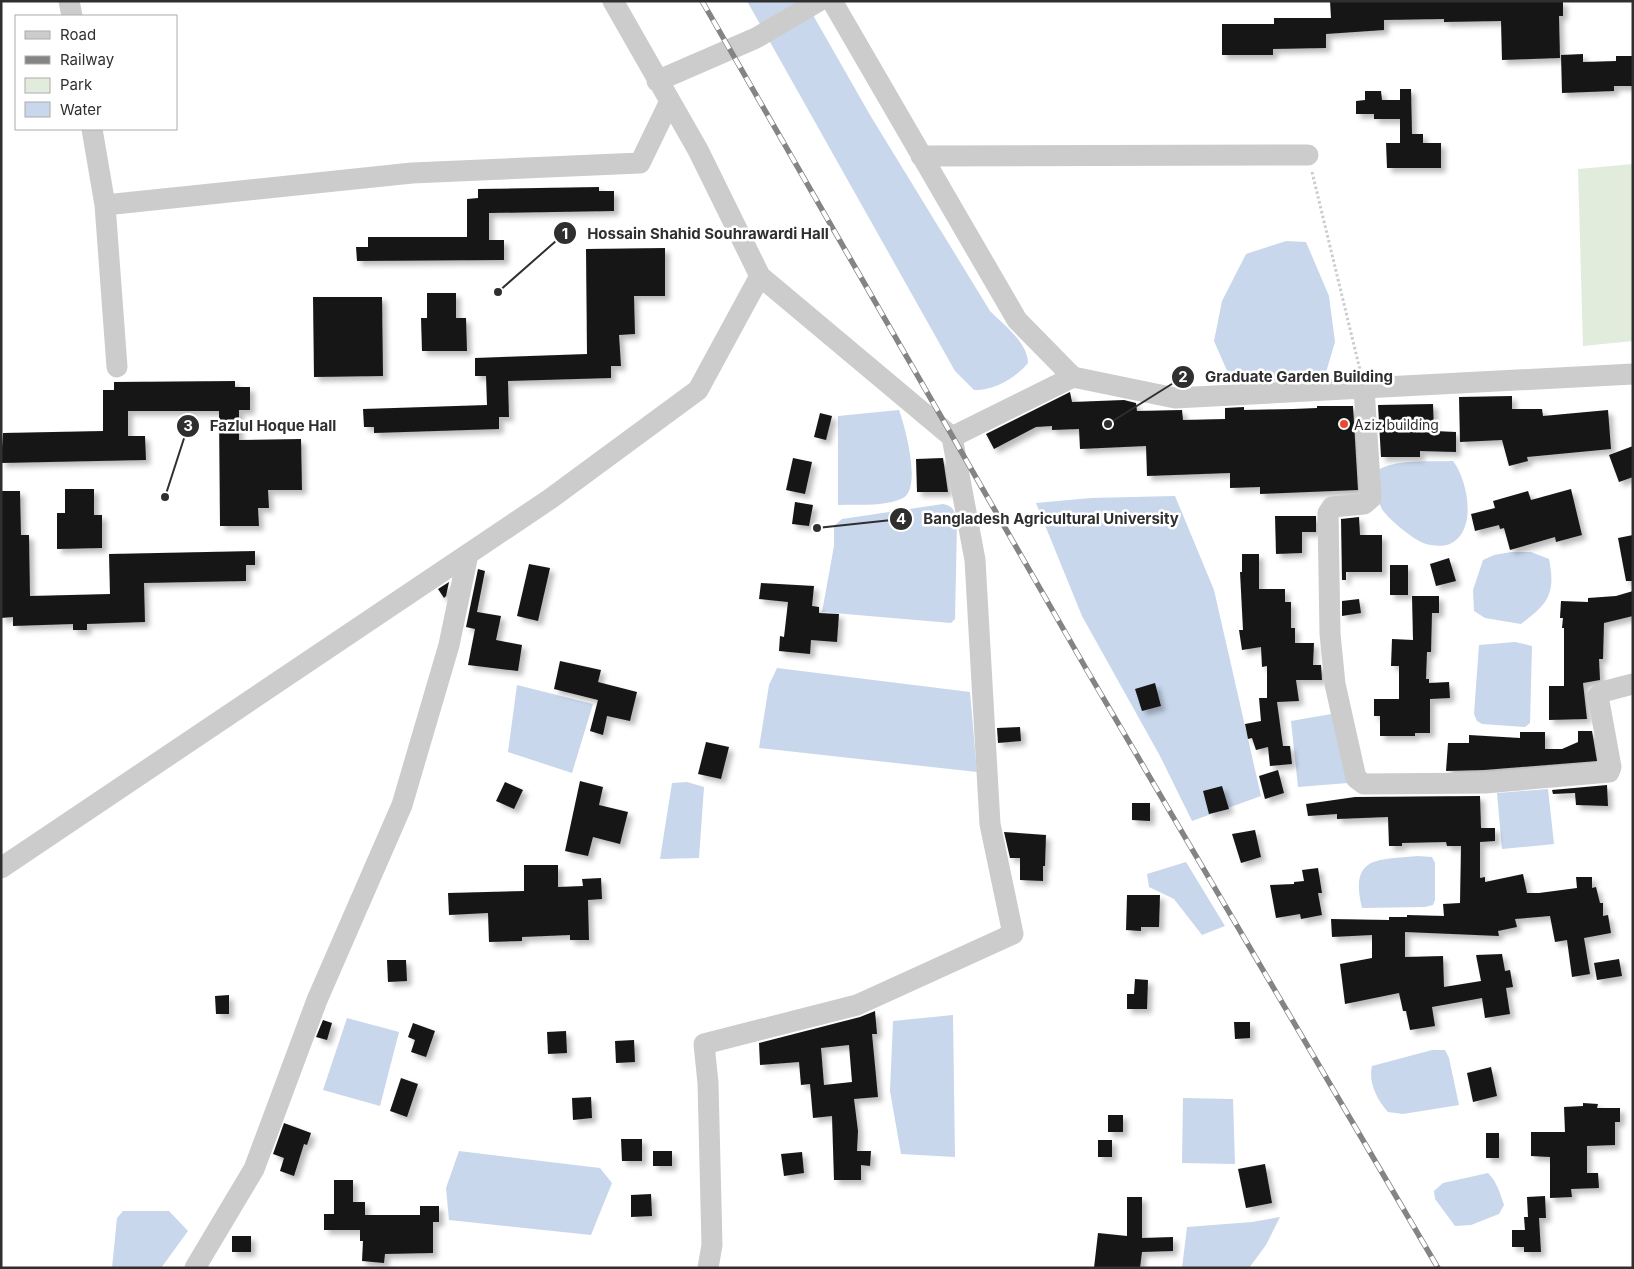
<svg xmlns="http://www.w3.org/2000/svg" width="1634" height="1269" font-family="Inter,sans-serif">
	<defs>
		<filter id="shadow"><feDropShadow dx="4.5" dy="4.5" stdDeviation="2.5" flood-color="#0004"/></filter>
	</defs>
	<rect width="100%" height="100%" fill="#fff"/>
	<!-- green -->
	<path fill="#e1ecdc" d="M1633,164V341L1583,346L1578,169Z"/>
	<!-- water -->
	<path fill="#c8d7ec" d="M747,1H805L870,115L990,311C1003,324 1028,343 1028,363C1016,378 993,391 974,390L955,371Z
		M1286,241L1306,242L1329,296L1335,342L1324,379L1258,382L1228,373L1214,341L1222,301L1246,254Z
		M899,410C905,426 922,488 903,498C885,507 858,504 838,505V416Z
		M1453,461C1468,480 1479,535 1447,545C1441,547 1426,545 1421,542C1412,538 1384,516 1381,507C1376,497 1376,484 1375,473C1389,458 1432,462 1453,461Z
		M1175,496L1214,590L1261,796L1192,821L1160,756L1082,616L1036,503L1091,498Z
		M943,504C955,506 955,513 957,523L955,619L951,623L822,612L834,546V526L842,519Z
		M1511,552H1531L1549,559C1556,594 1548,604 1521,624L1485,618L1474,611L1473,590L1483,560L1494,555Z
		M1515,642L1532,646L1530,723L1525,727L1482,724L1477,721L1474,714L1479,645Z
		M777,668L970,692L977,772L759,748L769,685Z
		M517,685L593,704L572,773L508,752Z
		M1337,713L1348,783L1298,787L1291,721Z
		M687,782L704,787L699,858L660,859L672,783Z
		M1548,789L1554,844L1502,849L1497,793Z
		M1418,856L1432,857L1435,863V900L1433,905L1425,907L1362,908C1349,855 1378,860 1418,856Z
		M1186,862L1225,926L1202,935L1174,899L1149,887L1147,874Z
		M953,1015L955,1157L901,1154L890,1091L893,1021Z
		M347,1018L399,1032L380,1106L323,1090Z
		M1432,1050H1445L1449,1058L1459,1105L1403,1114L1388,1112C1377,1100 1368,1082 1372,1066Z
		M1183,1098L1233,1099L1235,1164L1182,1163Z
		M459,1151L600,1168L612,1183L591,1235L449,1220L446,1188Z
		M1488,1173C1497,1182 1500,1193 1504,1205L1499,1214L1471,1225L1455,1226L1435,1199L1434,1191L1443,1183Z
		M123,1211H169L188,1231L161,1268H112L117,1218Z
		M1280,1217L1266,1245L1249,1268H1182L1187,1227L1252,1222Z"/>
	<!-- building -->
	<path fill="#161616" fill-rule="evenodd" filter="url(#shadow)" d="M1330,1H1563V16H1559L1560,58L1502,60L1501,21L1444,22V19L1384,20V30L1326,34V48L1273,49V55H1222V24H1274V18H1331Z
		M1583,54V62L1616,61V56H1633V86H1614V91L1562,93L1561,55Z
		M1400,89H1411L1412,134H1423V143H1441V168H1387L1386,143H1400V119H1374V114H1356V101L1365,100V91H1381L1382,100H1400Z
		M599,187V191H614V211L489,213V240H504V260L357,261L356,247H368V237H467V199L478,198V189Z
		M665,248V296H634L635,334L619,335L621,366H611V378L508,381L509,417H499V429L374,433V427H364L363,409L487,405L486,376H475V358L587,354L586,249Z
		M427,293H456V318H466L467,351H422L421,318H427Z
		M313,297H382L383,376L314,377Z
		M235,381V387H250V410H239V440L301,439L302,490H268L269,508H258L259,526H220L219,411H128V436H145L146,460L1,463L3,433L103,431V390H114V382Z
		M1070,392L1072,402L1124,400L1136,403L1137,411L1182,410L1183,420L1225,419V408L1244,407V410L1293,409L1317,408V406H1353L1358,490L1260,494V487L1230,488V473L1147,476L1146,446L1080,449L1079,429L1052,430V426L1036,427L994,449L986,434Z
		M1512,396V409H1542L1543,416L1608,410L1611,449L1527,457L1528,461L1509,466L1502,440L1460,442L1459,397Z
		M1433,404L1434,431L1456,432V452L1420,451V457H1381L1378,405Z
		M820,413L832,416L826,440L814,437Z
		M1633,446V477L1619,482L1609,455Z
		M793,458L812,462L805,494L786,490Z
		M943,458L948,492H917L916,459Z
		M65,489H94V515H102V548L57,549V513H65Z
		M1571,489L1582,535L1556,542L1555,537L1510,550L1504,528L1500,529L1499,525L1475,531L1471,514L1495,508L1493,501L1528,491L1531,500Z
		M1,491H20L21,535H29L30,596L110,594L109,554L255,551V565H246V581L144,583L145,622L87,624V630H73V624L13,626V617L1,618Z
		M795,502L813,505L809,526L792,524Z
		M1275,516H1316V532H1302V553L1276,554Z
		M1359,517L1360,535H1382V572H1346V580H1342L1341,519Z
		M1633,535V581H1626L1618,538Z
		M1242,554H1259V589H1285V602H1291V628H1295V643H1314L1313,665H1321L1322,680H1296L1299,701L1277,702L1283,746H1290L1292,764L1270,766L1268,747L1256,750L1252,738L1248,739L1245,724L1261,721L1259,698H1267V666L1262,667L1261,647L1242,650L1239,630H1243L1240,572H1242Z
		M1449,558L1456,581L1436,586L1430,564Z
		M529,564L550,568L538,621L517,616Z
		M1390,565H1408V595H1390Z
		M478,569L485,571L477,612L501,616L496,640L522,645L518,671L468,665L475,629L466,627Z
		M449,582L446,596L444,598L438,589Z
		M761,583L814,586L812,606L819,607V613L839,614L837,642L811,640L810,654L779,651L780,636L784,637L788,602L759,599Z
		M1633,591V616L1604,623L1603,659H1599L1600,680L1583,683L1587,719L1549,720V686H1564V628H1562L1563,618H1560L1561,601L1588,602V598L1616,596Z
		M1412,596H1439V613H1432L1431,652H1427L1426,679H1429V683L1449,682L1450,698L1430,699V733H1415V736H1380V716H1374V699H1399V666H1391L1392,639L1413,640Z
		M1359,599L1361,613L1342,616V601Z
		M560,661L601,670L598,682L637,692L630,721L607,716L603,735L590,731L598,700L554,689Z
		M1155,683L1161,706L1142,711L1135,689Z
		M1020,727L1021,741L998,743L997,728Z
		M1578,731H1592L1597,761L1484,770L1446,771L1448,743H1469V735L1520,738V732H1545V749H1562L1578,742Z
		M706,742L729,747L721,779L698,774Z
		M1278,770L1284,793L1265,799L1259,776Z
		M580,781L603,787L599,805L628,812L620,844L593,837L588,856L565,851Z
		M505,782L523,790L514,809L496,801Z
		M1607,785L1608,806L1576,805L1575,793L1553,794L1552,790Z
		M1222,786L1229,809L1209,814L1203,791Z
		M1480,796L1481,828H1495V841L1480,842V878L1485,877V882L1523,874L1527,893H1539L1577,888L1576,877H1592V888L1596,887L1600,903H1603V916L1608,915L1611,933L1584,938L1590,974L1572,977L1567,940L1555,942L1550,916L1515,919L1517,927L1498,931L1499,936L1405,932V957L1443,956L1444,987L1481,981L1476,955L1502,954L1505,971L1510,970L1513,987L1506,988L1510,1014L1485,1018L1482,998L1432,1007L1435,1026L1410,1030L1406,1011H1403L1399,993L1345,1004L1340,964L1372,958V935L1332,937L1331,919L1389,920V917H1407V915L1444,916L1443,904L1460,903L1461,846H1447L1446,842L1402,843V846H1389L1388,817L1337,819V814L1308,816L1306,804L1355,797Z
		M1132,803H1150V821L1132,820Z
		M1255,830L1261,857L1241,863L1232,834Z
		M1004,832L1046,835L1045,866H1043V881L1020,880V858H1010Z
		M524,865H558V887L583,886L582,879L601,878L602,899L588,900L589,940H570V935L522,937V941L489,942L488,913L449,915L448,893L524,891Z
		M1318,868L1322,893H1318L1322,915L1301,919L1300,914L1276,918L1270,885L1294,884V882L1304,881L1302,870Z
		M1127,895H1160L1159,927H1141V931L1126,930Z
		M1619,959L1622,976L1597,980L1594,963Z
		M387,960H406L407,981L388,982Z
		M1135,979L1148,980L1147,1009H1127V994H1134Z
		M229,995V1014H216L215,996Z
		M875,1011L877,1034H872L878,1097L854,1099L858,1131L857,1151H871L870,1166L861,1165V1180H834L832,1116L813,1118L810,1084L801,1085L799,1062L760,1065L759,1043L860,1017ZM849,1045L852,1082L824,1085L821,1048Z
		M323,1020L332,1023L327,1040L316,1037Z
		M1234,1022H1250V1038L1235,1039Z
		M413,1023L435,1031L426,1057L411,1052L415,1040L408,1037Z
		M566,1031L567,1053L548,1054L547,1032Z
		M634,1040L635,1062L616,1063L615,1041Z
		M1491,1067L1497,1096L1473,1102L1467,1073Z
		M401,1078L418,1084L407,1117L390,1111Z
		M591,1097L592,1118L573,1120L572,1098Z
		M1583,1103L1598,1104L1597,1108H1620V1122H1615V1145L1587,1146V1173H1598L1599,1188L1571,1189L1572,1197L1550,1198V1157L1531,1156V1132H1565L1564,1107L1583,1106Z
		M1108,1115H1123V1132H1108Z
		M284,1123L311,1133L307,1145L304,1144L294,1176L280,1171L284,1158L273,1154Z
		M1486,1133H1499V1158H1486Z
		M621,1139H642V1161H622Z
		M1098,1140H1112V1157H1098Z
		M653,1151H672V1166H653Z
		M802,1152L804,1173L784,1176L781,1154Z
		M1265,1164L1272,1203L1246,1208L1238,1169Z
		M334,1180H353V1202H365V1215H420V1206H439V1222H433V1253L385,1254L384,1263L362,1261L363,1241H360V1230H324V1214H334Z
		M651,1194L652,1216L631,1217V1195Z
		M1545,1196L1546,1218H1539L1541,1252H1524V1247H1512V1230H1525L1524,1217H1528L1527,1197Z
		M1127,1197H1142V1238L1173,1237V1251L1142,1252L1140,1268H1094L1098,1233L1127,1236Z
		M232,1236H251V1252H232Z"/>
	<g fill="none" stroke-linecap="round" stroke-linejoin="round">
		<!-- path -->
		<path stroke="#ccc" stroke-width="3" stroke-dasharray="2.5 2.5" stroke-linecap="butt" d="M1312,172L1360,370"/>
		<!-- minor -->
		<path stroke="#ccc" stroke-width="21" d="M69,1L72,16
			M832,1L1017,320L1073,377L1175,398L1633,374
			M657,81L756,38L819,1
			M92,129L105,205L412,173L640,163L670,101
			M921,156L1308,155
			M105,205L117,367
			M760,276L952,437L1073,377
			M1364,388L1371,498L1364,504L1332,507L1328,513L1330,634L1335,684L1356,778L1364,784L1485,783L1609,772L1611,767L1598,696L1602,692L1633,684
			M1,868L550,499L698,390L760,276L698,150L613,1
			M195,1268L254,1169L317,1000L402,805L449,645L468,554
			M708,1268L712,1245L708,1083L704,1044L857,1005L1013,934L990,824L975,560L952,437"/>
		<defs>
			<path id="rail" d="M702,1L1088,672L1438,1268"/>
		</defs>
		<!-- rail casing -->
		<use href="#rail" stroke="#848484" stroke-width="5.5"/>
		<!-- rail -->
		<use href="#rail" stroke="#fff" stroke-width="4" stroke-dasharray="11" stroke-linecap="butt"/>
	</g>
	<!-- markers -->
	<circle fill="#e74a30" stroke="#fff" stroke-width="2" cx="1344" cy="424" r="5"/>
	<g text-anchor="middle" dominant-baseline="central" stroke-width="5" stroke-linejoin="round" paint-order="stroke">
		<!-- poi labels -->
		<g font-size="14" fill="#2f2f2f" stroke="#fff" text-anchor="start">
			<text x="1354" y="424">Aziz building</text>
		</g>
	</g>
	<!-- callouts -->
	<path fill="none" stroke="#2f2f2f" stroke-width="2" d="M498 292L565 233M1108 424L1183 377M165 497L188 426M817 528L901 519"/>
	<g fill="#2f2f2f" stroke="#fff" stroke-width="2">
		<circle cx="498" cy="292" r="5"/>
		<circle cx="1108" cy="424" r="5"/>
		<circle cx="165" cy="497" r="5"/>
		<circle cx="817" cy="528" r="5"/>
		<circle cx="565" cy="233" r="12"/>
		<circle cx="1183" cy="377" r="12"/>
		<circle cx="188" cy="426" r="12"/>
		<circle cx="901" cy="519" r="12"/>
	</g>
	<g font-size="15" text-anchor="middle" font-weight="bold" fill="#fff">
		<text x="565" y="239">1</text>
		<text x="1183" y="382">2</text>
		<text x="188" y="431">3</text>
		<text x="901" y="524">4</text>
	</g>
	<g font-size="15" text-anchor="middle" font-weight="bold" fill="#2f2f2f" stroke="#fff" stroke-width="5" stroke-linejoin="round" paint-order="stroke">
		<text x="708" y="239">Hossain Shahid Souhrawardi Hall</text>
		<text x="1299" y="382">Graduate Garden Building</text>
		<text x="273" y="431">Fazlul Hoque Hall</text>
		<text x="1051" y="524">Bangladesh Agricultural University</text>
	</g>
	<!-- border -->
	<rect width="1634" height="1269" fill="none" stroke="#2f2f2f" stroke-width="5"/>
	<!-- legend -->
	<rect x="15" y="15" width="162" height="115" fill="#ffffff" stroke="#acacac"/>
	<rect x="25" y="31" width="25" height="8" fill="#cccccc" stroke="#acacac"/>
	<text x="60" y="40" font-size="15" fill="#2f2f2f">Road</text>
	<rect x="25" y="56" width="25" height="8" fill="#848484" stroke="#acacac"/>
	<text x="60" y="65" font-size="15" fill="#2f2f2f">Railway</text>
	<rect x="25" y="78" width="25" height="15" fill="#e1ecdc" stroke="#acacac"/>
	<text x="60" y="90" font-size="15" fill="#2f2f2f">Park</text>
	<rect x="25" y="102" width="25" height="15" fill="#c8d7ec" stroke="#acacac"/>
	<text x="60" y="115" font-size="15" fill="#2f2f2f">Water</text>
</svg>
